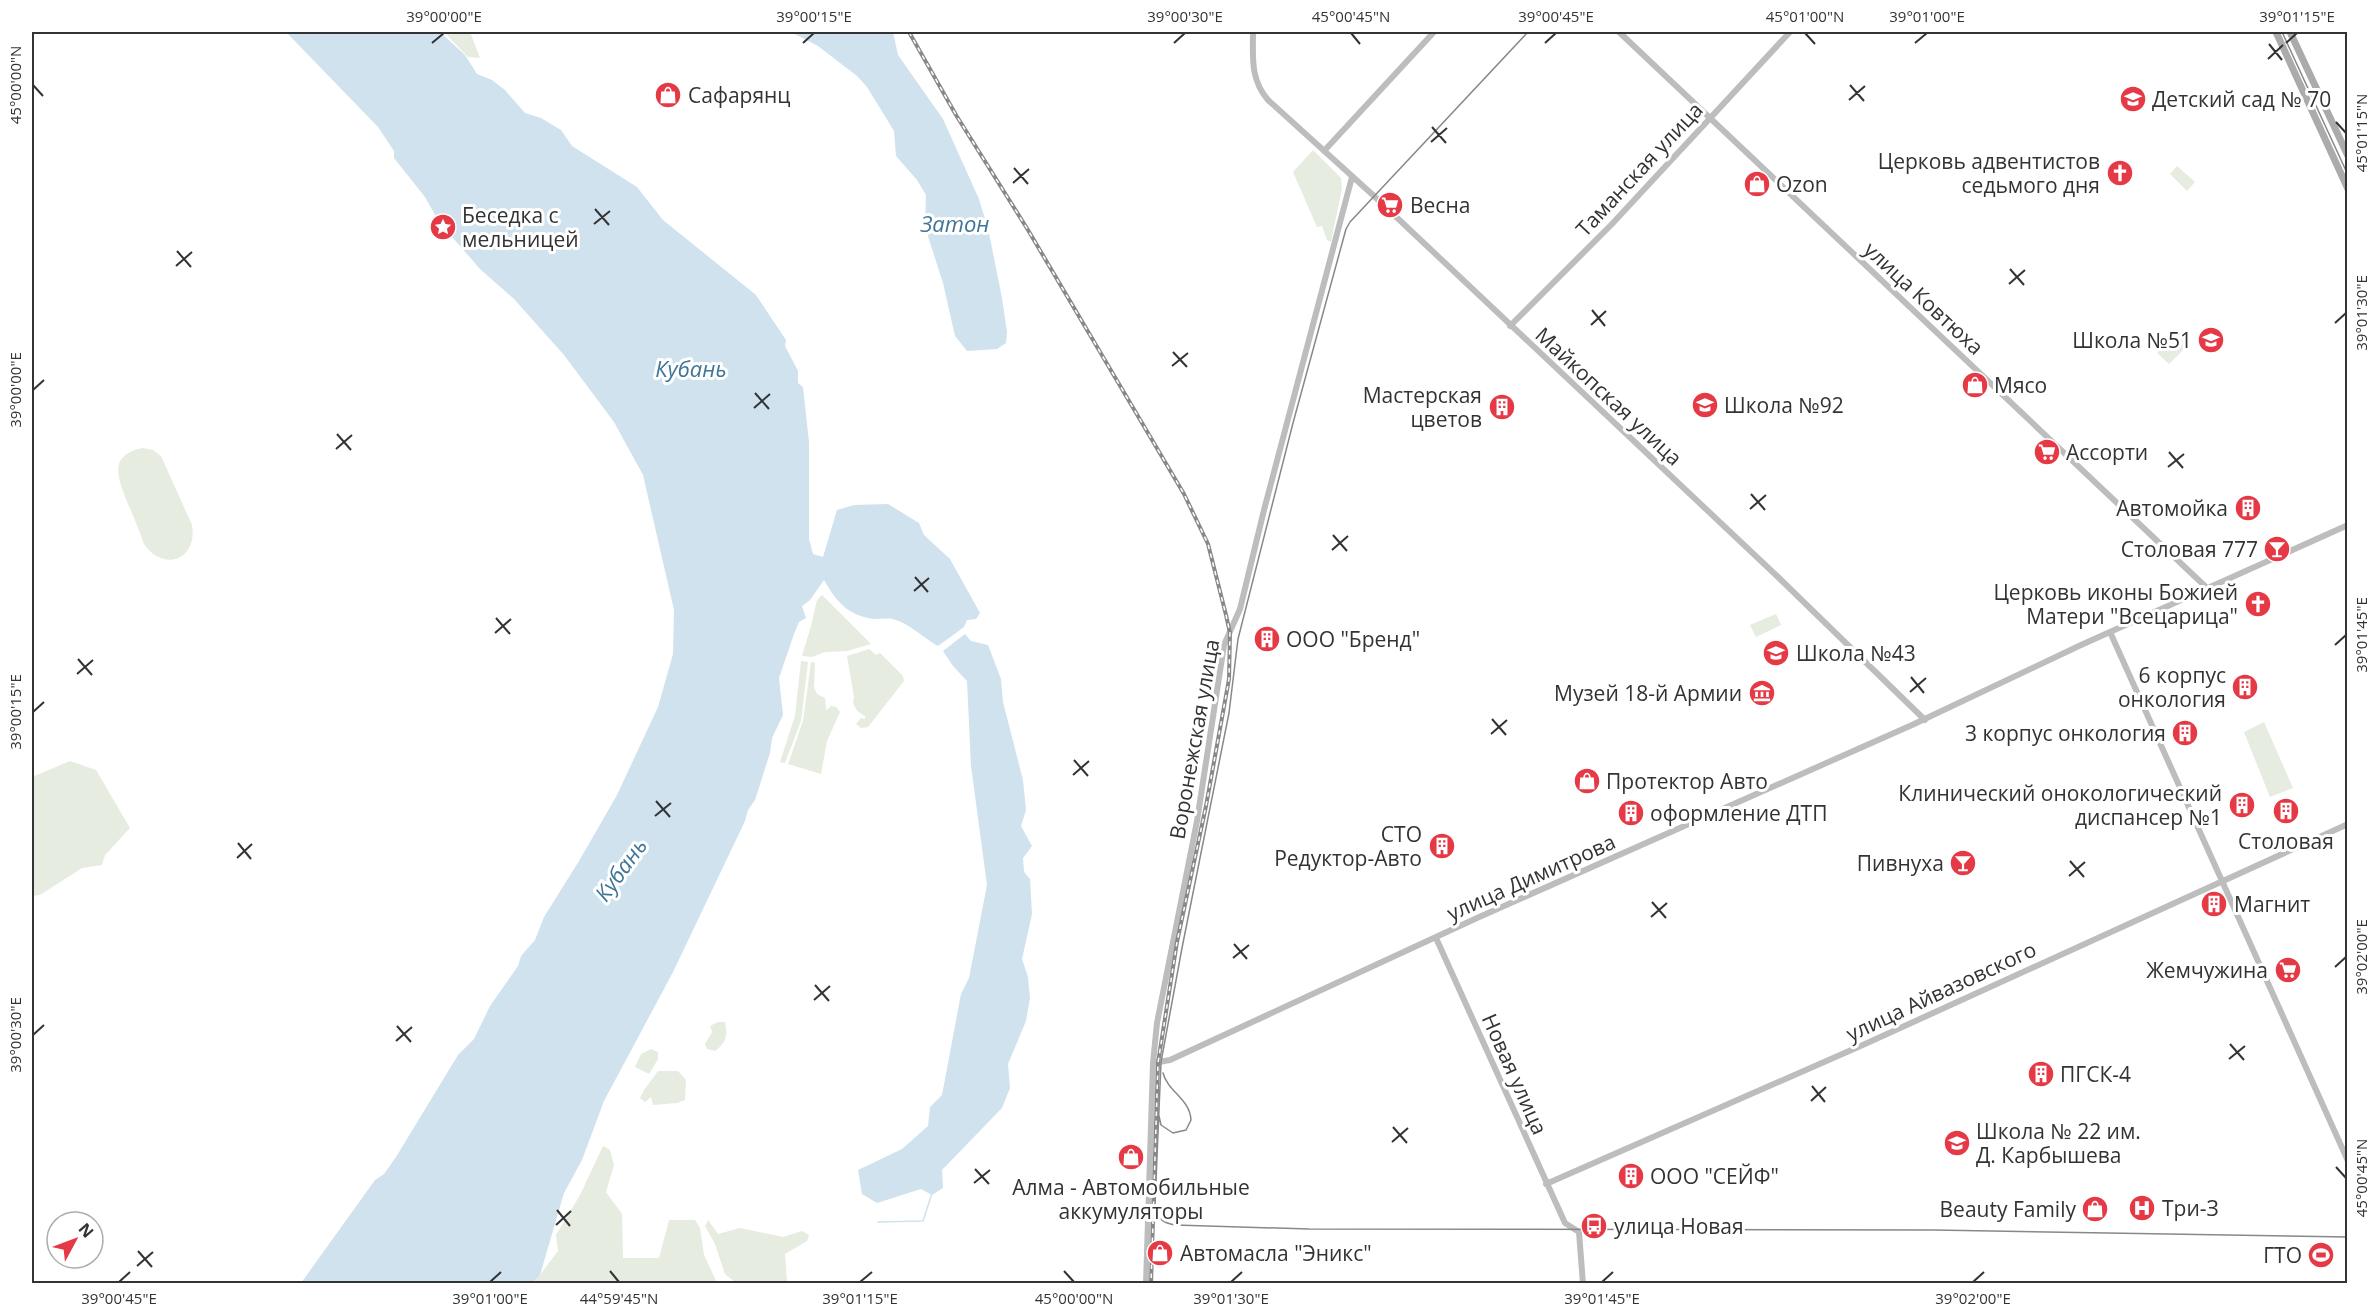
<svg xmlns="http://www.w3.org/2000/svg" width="2379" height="1315" font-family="'Open Sans',sans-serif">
	<rect width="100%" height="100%" fill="#fff"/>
	<!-- green -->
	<path fill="#e6ecdf" d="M444,32H470L480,58L468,57Z
		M1313,150L1341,178L1342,188L1331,242L1327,240L1322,226L1317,227L1293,172Z
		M2177,166L2195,182L2187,191L2170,174Z
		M2177,333L2189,344L2169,364L2157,353Z
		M143,448L153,450L161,456L192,525C198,559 164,573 144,544C139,530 134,517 128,504C118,479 107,455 143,448Z
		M822,595L871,644L847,651L825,652L812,657L802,656L811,626L817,600Z
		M1776,614L1781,625L1756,637L1750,625Z
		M869,649L876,655L880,653L903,676L904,681L868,727L861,728L856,724L861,718L865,719V716C857,712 851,705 854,697L847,656Z
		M801,661L808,662L801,721L785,763L780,762L795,716Z
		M811,662L815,663L814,687L817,694L825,698L826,709L827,710L831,706L836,707L840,712L827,741L821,774L788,764L803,721Z
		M2264,722L2293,788L2270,797L2244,732Z
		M70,761L96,770L130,828L105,855L102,865L82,868L40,895L32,896V777Z
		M718,1022H725C728,1036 726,1043 715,1051L707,1049L705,1044L712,1032L710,1026Z
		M651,1049L658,1052V1059L649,1074L635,1067L641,1054Z
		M658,1071H678L686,1080L685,1100L677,1103L653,1105L651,1097L645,1102L640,1098L644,1090Z
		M603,1146L610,1150L614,1165L606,1192L622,1214L623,1258H659L669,1220H695L700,1228L704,1255L717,1283L533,1284L558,1251L556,1235L580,1195Z
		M708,1220L718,1234L740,1228L783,1237L802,1231L809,1235L807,1241L785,1254L787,1281L785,1283H736L725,1274L715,1244L705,1226Z"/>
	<!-- water -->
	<path fill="#cfe2ee" d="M286,32H440L465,55L477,74L492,80L505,90L525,113L541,118L561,130L572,146L637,187L663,220L756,295L786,340L785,346L798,371V383L803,387L809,442V539L813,554L823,557L837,510L854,505L888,504L919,523L924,535L950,559L980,613L976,619L967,620L964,627L938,646C923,638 911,624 893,619C887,618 880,619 874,619C848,616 836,601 824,580L810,600L802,606L806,618L799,622L794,634L779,678L783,715L772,738L770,753L755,800L748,810L745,821L673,972L604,1101L582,1160L564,1193L540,1275L533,1283H301L375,1180L384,1174L396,1157L458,1055L474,1039L490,1006L518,966L521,956L535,940L544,917L579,861L617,795L658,707L673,654L674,610L643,475L614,422L564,355L514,299L480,269L439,222L425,197L394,158V151L378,127Z
		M791,32H893L898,55L943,119L979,199L989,233L1002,298L1007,332L1006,343L997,349L967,351L955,336L943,283L925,227L926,195L917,180L896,156L894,131L867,87L857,76L818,46Z
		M965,634L971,641L988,645L1001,679L1003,702L1023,780L1026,810L1021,826L1032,846L1023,858L1024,872L1030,879L1032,914L1022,959L1028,977L1030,998L1026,1021L1008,1064L1010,1088L1002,1108L942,1170L943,1188L932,1195L921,1189L877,1203L862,1194L858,1170L902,1149L928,1126L930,1107L942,1095L961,994L969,978L987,885L971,766L967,681L953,666L943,651Z"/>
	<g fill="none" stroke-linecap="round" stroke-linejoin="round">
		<!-- stream -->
		<path stroke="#cfe2ee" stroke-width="1.5" d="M878,1222L923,1221L932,1193"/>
		<!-- secondary -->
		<path stroke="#bdbdbd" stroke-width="6" d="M1253,32C1253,57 1250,79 1268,100L1374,196L1778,577L1925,720
			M1619,32L2207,588
			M1324,151L1434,32
			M1510,326L1612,224L1790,32
			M2110,632L2348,1161
			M1436,938L1565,1223L1579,1232L1583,1284
			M1153,1063L1170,1060L1477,918L1912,725L2081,645L2348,525
			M1546,1184L1865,1044L2348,824
			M1146,1284L1153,1063L1157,1023L1197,821L1224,645L1240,609L1264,510L1352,177"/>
		<!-- primary -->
		<path stroke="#ababab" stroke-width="7" d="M2276,32L2348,189
			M2290,32L2348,156"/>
		<!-- tram -->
		<path stroke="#888" stroke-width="1.5" d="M1528,32L1350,222L1346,229L1293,423L1238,639L1229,713L1182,948L1161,1062L1155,1205C1156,1218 1163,1223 1175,1225L1309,1229L1934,1230L2348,1237
			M2282,32L2348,175
			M1159,1116L1161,1125L1173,1133L1186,1130L1191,1120C1190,1099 1168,1092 1163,1073"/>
		<defs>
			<path id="rail" d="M909,32L956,115L1028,230L1184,494L1208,544L1226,615L1230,633L1229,679L1206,806L1177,942L1158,1063L1151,1284"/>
		</defs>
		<!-- rail casing -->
		<use href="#rail" stroke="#888" stroke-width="4"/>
		<!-- rail -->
		<use href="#rail" stroke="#fff" stroke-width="1.5" stroke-dasharray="4.5" stroke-linecap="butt"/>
	</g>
	<!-- ticks -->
	<path fill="none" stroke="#333" stroke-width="2" d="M1351,33L1360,44M1805,33L1815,44M432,43L444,33M803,43L814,33M1174,43L1185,33M1545,43L1556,33M1915,43L1927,33M2286,43L2297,33M2269,44L2282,60M2268,59L2283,45M33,85L43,96M1850,85L1864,101M1849,100L1865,86M2336,122L2346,133M1432,127L1446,143M1431,142L1447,128M1014,168L1028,184M1013,183L1029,169M595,209L609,225M594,224L610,211M177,251L191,267M176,266L192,252M2010,269L2024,285M2009,284L2025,270M1592,310L1605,326M2335,323L2346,313M1591,325L1606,311M1173,352L1187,367M1172,366L1188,353M33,390L44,380M755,393L769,409M754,408L770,394M337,434L351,450M336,449L352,435M2169,452L2183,468M2168,467L2184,454M1751,494L1765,510M1750,509L1766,495M1333,535L1347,551M1332,550L1348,536M915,577L928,592M914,591L929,578M496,618L510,634M495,633L511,619M2335,645L2346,635M78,659L92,675M77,674L93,660M1911,677L1924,693M1910,692L1926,678M33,712L44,702M1492,719L1506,735M1491,734L1507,720M1074,760L1088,776M1073,775L1089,761M656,801L670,817M655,816L671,803M238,843L251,859M237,858L252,844M2070,861L2084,877M2069,876L2085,862M1652,902L1666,918M1651,917L1667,903M1234,944L1247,959M1233,958L1249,945M2335,967L2346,957M815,985L829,1001M814,1000L830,986M397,1026L411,1042M33,1035L44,1025M396,1041L412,1027M2230,1044L2244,1060M2229,1059L2245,1046M1812,1086L1825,1102M1811,1101L1826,1087M1393,1127L1407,1143M1392,1142L1408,1128M2336,1167L2346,1178M975,1169L989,1184M974,1183L990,1170M557,1210L570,1226M556,1225L571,1211M138,1251L152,1267M137,1266L153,1252M610,1271L619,1282M1064,1271L1074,1282M119,1282L130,1272M490,1282L501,1272M860,1282L872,1272M1231,1282L1242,1272M1602,1282L1613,1272M1973,1282L1984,1272"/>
	<!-- icons -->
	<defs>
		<symbol id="shop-disc" viewBox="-11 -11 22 22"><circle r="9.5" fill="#e63946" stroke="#fff"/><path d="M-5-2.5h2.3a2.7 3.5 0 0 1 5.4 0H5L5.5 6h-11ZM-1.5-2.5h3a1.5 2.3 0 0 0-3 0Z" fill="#fff"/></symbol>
		<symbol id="school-disc" viewBox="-11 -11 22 22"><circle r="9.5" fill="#e63946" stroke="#fff"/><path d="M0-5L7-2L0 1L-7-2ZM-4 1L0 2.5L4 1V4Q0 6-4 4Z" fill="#fff"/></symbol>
		<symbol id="church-disc" viewBox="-11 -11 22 22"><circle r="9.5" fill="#e63946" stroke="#fff"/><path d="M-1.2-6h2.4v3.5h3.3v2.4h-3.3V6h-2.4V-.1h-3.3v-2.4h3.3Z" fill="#fff"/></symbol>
		<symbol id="supermarket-disc" viewBox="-11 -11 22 22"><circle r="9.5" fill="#e63946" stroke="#fff"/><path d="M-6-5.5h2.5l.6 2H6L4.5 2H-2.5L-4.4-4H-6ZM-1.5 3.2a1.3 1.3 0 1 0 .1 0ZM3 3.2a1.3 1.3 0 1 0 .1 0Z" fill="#fff"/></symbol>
		<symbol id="sight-disc" viewBox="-11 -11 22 22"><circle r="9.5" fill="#e63946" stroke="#fff"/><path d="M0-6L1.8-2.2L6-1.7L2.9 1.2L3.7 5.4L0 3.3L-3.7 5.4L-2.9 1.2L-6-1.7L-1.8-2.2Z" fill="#fff"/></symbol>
		<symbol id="building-disc" viewBox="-11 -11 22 22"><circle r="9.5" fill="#e63946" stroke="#fff"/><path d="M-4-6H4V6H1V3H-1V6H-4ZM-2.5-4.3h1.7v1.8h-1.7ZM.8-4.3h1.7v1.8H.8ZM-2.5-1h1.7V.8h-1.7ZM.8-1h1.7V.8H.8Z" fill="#fff"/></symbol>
		<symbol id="bar-disc" viewBox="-11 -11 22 22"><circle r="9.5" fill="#e63946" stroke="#fff"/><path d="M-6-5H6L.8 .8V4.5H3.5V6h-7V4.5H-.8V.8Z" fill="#fff"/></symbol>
		<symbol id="museum-disc" viewBox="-11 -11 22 22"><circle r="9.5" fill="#e63946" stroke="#fff"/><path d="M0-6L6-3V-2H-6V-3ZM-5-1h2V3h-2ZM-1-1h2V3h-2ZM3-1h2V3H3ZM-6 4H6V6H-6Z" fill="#fff"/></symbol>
		<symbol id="hospital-disc" viewBox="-11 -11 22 22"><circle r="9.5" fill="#e63946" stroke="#fff"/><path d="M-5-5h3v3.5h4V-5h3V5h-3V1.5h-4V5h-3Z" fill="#fff"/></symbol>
		<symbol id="bus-disc" viewBox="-11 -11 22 22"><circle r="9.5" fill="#e63946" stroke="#fff"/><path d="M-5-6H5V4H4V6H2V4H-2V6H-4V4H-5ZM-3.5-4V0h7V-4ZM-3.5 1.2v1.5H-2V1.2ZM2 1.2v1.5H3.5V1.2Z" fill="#fff"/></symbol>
		<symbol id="stadium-disc" viewBox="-11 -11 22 22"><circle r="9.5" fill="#e63946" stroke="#fff"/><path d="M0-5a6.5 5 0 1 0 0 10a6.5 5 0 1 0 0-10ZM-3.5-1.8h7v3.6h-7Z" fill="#fff"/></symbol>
	</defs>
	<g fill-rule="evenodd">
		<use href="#shop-disc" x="653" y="80" width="30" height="30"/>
		<use href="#school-disc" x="2118" y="84" width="30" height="30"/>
		<use href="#church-disc" x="2105" y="158" width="30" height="30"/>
		<use href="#shop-disc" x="1742" y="169" width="30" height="30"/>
		<use href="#supermarket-disc" x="1375" y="190" width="30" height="30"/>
		<use href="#sight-disc" x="428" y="212" width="30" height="30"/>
		<use href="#school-disc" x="2196" y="325" width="30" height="30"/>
		<use href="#shop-disc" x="1960" y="370" width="30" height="30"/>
		<use href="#school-disc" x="1690" y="390" width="30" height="30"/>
		<use href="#building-disc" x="1487" y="392" width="30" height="30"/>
		<use href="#supermarket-disc" x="2032" y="437" width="30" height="30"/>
		<use href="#building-disc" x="2233" y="493" width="30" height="30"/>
		<use href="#bar-disc" x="2262" y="534" width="30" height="30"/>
		<use href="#church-disc" x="2243" y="589" width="30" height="30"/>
		<use href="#building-disc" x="1252" y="624" width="30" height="30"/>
		<use href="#school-disc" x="1761" y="638" width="30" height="30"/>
		<use href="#building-disc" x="2230" y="672" width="30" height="30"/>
		<use href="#museum-disc" x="1747" y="678" width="30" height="30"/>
		<use href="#building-disc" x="2170" y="718" width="30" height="30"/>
		<use href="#shop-disc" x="1572" y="766" width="30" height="30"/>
		<use href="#building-disc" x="2227" y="790" width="30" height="30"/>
		<use href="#building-disc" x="2271" y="796" width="30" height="30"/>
		<use href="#building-disc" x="1616" y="798" width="30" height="30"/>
		<use href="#building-disc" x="1427" y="831" width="30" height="30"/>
		<use href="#bar-disc" x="1948" y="848" width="30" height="30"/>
		<use href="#building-disc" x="2199" y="889" width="30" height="30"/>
		<use href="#supermarket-disc" x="2273" y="955" width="30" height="30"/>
		<use href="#building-disc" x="2026" y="1059" width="30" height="30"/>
		<use href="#school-disc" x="1942" y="1128" width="30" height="30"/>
		<use href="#shop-disc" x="1116" y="1142" width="30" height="30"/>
		<use href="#building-disc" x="1616" y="1161" width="30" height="30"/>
		<use href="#hospital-disc" x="2127" y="1193" width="30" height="30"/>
		<use href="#shop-disc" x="2080" y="1194" width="30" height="30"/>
		<use href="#bus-disc" x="1579" y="1211" width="30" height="30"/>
		<use href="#shop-disc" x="1145" y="1238" width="30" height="30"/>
		<use href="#stadium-disc" x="2306" y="1240" width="30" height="30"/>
	</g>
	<g text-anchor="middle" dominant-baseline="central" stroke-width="6" stroke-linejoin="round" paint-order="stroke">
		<!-- poi labels -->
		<g font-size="21" fill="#333" stroke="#fff" text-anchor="start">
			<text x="688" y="95">Сафарянц</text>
			<text x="2152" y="99">Детский сад № 70</text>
			<text x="2100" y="161" text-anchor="end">Церковь адвентистов<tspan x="2100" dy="24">седьмого дня</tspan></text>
			<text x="1776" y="184">Ozon</text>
			<text x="1410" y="205">Весна</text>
			<text x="462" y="215">Беседка с<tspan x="462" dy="24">мельницей</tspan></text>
			<text x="2192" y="340" text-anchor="end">Школа №51</text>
			<text x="1994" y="385">Мясо</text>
			<text x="1482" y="395" text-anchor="end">Мастерская<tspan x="1482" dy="24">цветов</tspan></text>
			<text x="1724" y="405">Школа №92</text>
			<text x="2066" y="452">Ассорти</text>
			<text x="2228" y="508" text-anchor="end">Автомойка</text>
			<text x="2258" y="549" text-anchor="end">Столовая 777</text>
			<text x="2238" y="592" text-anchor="end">Церковь иконы Божией<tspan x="2238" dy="24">Матери "Всецарица"</tspan></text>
			<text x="1286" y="639">ООО "Бренд"</text>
			<text x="1796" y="653">Школа №43</text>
			<text x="2226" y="675" text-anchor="end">6 корпус<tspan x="2226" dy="24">онкология</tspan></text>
			<text x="1742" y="693" text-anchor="end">Музей 18-й Армии</text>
			<text x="2166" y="733" text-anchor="end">3 корпус онкология</text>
			<text x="1606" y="781">Протектор Авто</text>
			<text x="2222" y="793" text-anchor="end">Клинический онокологический<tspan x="2222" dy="24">диспансер №1</tspan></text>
			<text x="1650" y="813">оформление ДТП</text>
			<text x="1422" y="834" text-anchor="end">СТО<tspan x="1422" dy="24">Редуктор-Авто</tspan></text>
			<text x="2286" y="841" text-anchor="middle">Столовая</text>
			<text x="1944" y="863" text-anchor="end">Пивнуха</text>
			<text x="2234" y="904">Магнит</text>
			<text x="2268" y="970" text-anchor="end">Жемчужина</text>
			<text x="2060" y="1074">ПГСК-4</text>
			<text x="1976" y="1131">Школа № 22 им.<tspan x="1976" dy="24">Д. Карбышева</tspan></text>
			<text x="1650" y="1176">ООО "СЕЙФ"</text>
			<text x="1131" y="1187" text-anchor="middle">Алма - Автомобильные<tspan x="1131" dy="24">аккумуляторы</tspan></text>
			<text x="2162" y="1208">Три-З</text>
			<text x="2076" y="1209" text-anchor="end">Beauty Family</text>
			<text x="1614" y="1226">улица Новая</text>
			<text x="1180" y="1253">Автомасла "Эникс"</text>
			<text x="2302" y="1255" text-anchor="end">ГТО</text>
		</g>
		<!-- street labels -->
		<g font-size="21" fill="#333" stroke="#fff">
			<text transform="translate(1639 169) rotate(-47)">Таманская улица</text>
			<text transform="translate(1924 298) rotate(43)">улица Ковтюха</text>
			<text transform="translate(1609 396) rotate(43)">Майкопская улица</text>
			<text transform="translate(1194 739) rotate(-80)">Воронежская улица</text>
			<text transform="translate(1531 877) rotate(-24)">улица Димитрова</text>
			<text transform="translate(1941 991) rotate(-25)">улица Айвазовского</text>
			<text transform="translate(1515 1074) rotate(66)">Новая улица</text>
		</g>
		<!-- water labels -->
		<g font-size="22" font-style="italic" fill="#3f7597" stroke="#fff">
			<text x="955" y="223">Затон</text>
			<text x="691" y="368">Кубань</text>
			<text transform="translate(620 869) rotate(-54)">Кубань</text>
		</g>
	</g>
	<!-- border -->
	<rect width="2379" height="1315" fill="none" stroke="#ffffff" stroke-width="66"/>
	<!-- north arrow -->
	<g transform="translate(75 1240) rotate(49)"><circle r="28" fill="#ffffff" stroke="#adadad" stroke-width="1.5"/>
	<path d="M0-4.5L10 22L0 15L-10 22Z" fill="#e63946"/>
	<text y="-9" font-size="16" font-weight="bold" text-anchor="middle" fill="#333333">N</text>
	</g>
	<rect x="33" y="33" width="2313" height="1249" fill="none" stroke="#333" stroke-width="2"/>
	<g font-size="15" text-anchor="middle" fill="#333">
		<text x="444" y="22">39°00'00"E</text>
		<text x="814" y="22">39°00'15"E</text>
		<text x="1185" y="22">39°00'30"E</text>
		<text x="1351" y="22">45°00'45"N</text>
		<text x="1556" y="22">39°00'45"E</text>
		<text x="1805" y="22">45°01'00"N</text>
		<text x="1927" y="22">39°01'00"E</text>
		<text x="2297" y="22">39°01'15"E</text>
		<text transform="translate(16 85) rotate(-90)" y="5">45°00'00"N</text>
		<text transform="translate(2362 133) rotate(-90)" y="5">45°01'15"N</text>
		<text transform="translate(2362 313) rotate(-90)" y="5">39°01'30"E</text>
		<text transform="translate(16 390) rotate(-90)" y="5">39°00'00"E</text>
		<text transform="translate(2362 635) rotate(-90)" y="5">39°01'45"E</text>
		<text transform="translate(16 712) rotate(-90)" y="5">39°00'15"E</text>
		<text transform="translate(2362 957) rotate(-90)" y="5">39°02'00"E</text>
		<text transform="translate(16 1035) rotate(-90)" y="5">39°00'30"E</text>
		<text transform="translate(2362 1178) rotate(-90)" y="5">45°00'45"N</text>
		<text x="119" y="1304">39°00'45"E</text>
		<text x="490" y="1304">39°01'00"E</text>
		<text x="619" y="1304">44°59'45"N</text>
		<text x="860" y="1304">39°01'15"E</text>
		<text x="1074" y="1304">45°00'00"N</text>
		<text x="1231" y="1304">39°01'30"E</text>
		<text x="1602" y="1304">39°01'45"E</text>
		<text x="1973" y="1304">39°02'00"E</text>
	</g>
</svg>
